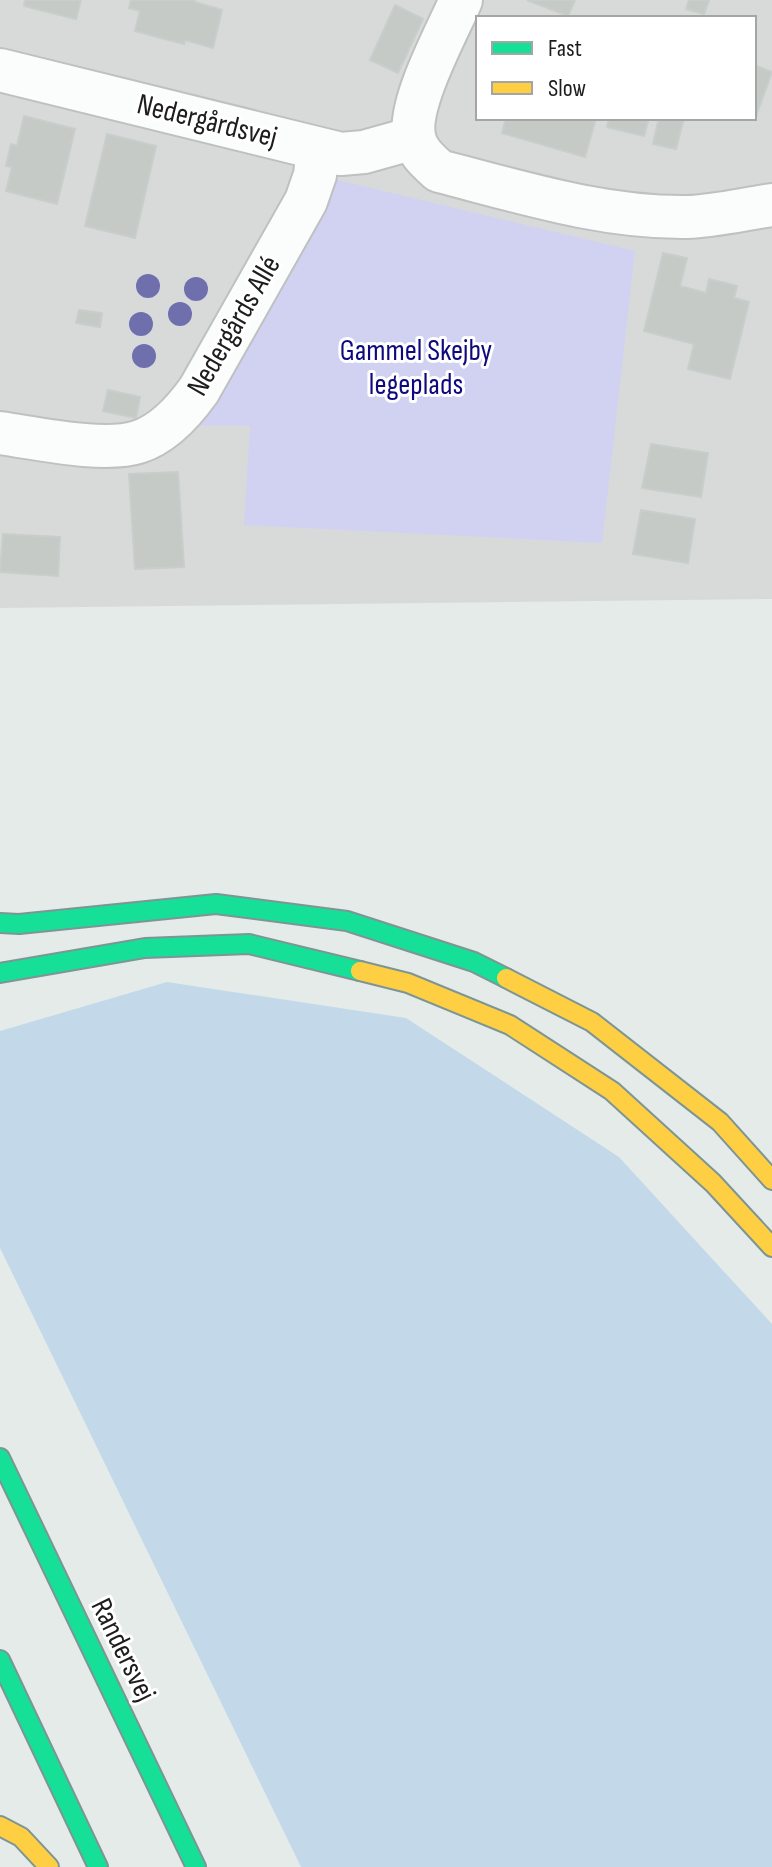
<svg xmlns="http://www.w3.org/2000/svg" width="772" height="1867" font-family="'Sofia Sans Condensed',sans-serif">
	<rect width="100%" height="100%" fill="#e5ebe9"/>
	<!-- residential -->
	<path fill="#d7dad9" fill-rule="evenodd" d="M0,0H772V599L0,608ZM478,18H754V118H478Z"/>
	<!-- grass -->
	<path fill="#c3d9ea" d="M167,982L406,1018L619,1157L772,1324V1867H301L0,1248V1031Z"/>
	<!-- park -->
	<path fill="#d1d2f2" d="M325,177L635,251L602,543L244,525L250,426L188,425Z"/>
	<!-- building -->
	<path fill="#c5cac7" stroke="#c7cecb" stroke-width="2" d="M25,0H81L76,19L24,6Z
		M131,0H195V2L222,10L213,48L185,40L184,44L135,31L140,11L129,8Z
		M527,0H575L568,16Z
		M689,0H709L704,14L686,9Z
		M395,5L423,19L398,73L370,60Z
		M754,65L772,72L756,116H754Z
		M24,116L75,129L57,204L6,191L12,167L6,166L11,144L17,146Z
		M506,118H596L585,157L502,133Z
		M609,118H649L644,136L607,127Z
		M659,118H684L676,149L653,144Z
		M107,134L156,146L135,238L85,226Z
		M663,253L687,258L680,286L706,293L709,279L737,286L734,298L749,302L730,379L688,369L694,344L644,331Z
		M79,310L102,313L100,327L76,323Z
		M108,390L140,397L136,418L103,411Z
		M651,444L708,453L701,497L642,488Z
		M178,472L184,567L135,569L129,474Z
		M641,510L695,519L688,563L633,554Z
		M3,534L60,537L58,576L0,572Z"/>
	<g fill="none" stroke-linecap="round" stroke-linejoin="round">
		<defs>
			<path id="street" d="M461,0C447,32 408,103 414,136C416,151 428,161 439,171C521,192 602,218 687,217C715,216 744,209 772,205
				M0,70L341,154L364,152L414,138
				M0,433C36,438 104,453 138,442C164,434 184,411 199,390L306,201L315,175L318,149"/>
			<path id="fast" d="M0,923L19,924L216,904L347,921L474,962L506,978
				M0,973L145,948L249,944L360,971
				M0,1458L196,1867
				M0,1660L98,1867"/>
			<path id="slow" d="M360,971L408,983L510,1025L612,1091L713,1183L772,1247
				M506,978L592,1022L720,1122L772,1180
				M0,1826L21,1837L49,1867"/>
		</defs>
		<!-- street casing -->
		<use href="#street" stroke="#bec1c0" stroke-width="46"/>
		<!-- fast casing -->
		<use href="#fast" stroke="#7d9595" stroke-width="22"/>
		<!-- slow casing -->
		<use href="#slow" stroke="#7d9595" stroke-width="22"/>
		<!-- street -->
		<use href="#street" stroke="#fbfcfc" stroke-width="42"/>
		<!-- fast -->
		<use href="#fast" stroke="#16e098" stroke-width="18"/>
		<!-- slow -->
		<use href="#slow" stroke="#ffcf43" stroke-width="18"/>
	</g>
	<!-- trees -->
	<g fill="#6f6fae">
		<circle cx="148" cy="286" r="12"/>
		<circle cx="196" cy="289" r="12"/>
		<circle cx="180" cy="314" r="12"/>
		<circle cx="141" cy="324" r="12"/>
		<circle cx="144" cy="356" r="12"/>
	</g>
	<g text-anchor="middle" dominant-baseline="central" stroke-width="6" stroke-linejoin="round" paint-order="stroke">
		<!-- street labels -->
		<g font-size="30" fill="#1d1d1d" stroke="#fff">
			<text transform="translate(207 121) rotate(14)">Nedergårdsvej</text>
			<text transform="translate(234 326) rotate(-60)">Nedergårds Allé</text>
			<text transform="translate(123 1650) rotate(64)">Randersvej</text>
		</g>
		<!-- park labels -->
		<g font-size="30" fill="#0e097d" stroke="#fff">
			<text x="416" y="351">Gammel Skejby<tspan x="416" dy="34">legeplads</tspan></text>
		</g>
	</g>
	<!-- legend -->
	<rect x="476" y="16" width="280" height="104" fill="#ffffff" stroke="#a5a5a5" stroke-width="2"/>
	<rect x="492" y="42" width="40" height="12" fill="#16e098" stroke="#a5a5a5" stroke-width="2"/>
	<text x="548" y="56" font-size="24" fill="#1d1d1d">Fast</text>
	<rect x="492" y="82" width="40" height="12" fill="#ffcf43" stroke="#a5a5a5" stroke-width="2"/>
	<text x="548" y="96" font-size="24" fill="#1d1d1d">Slow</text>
</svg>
